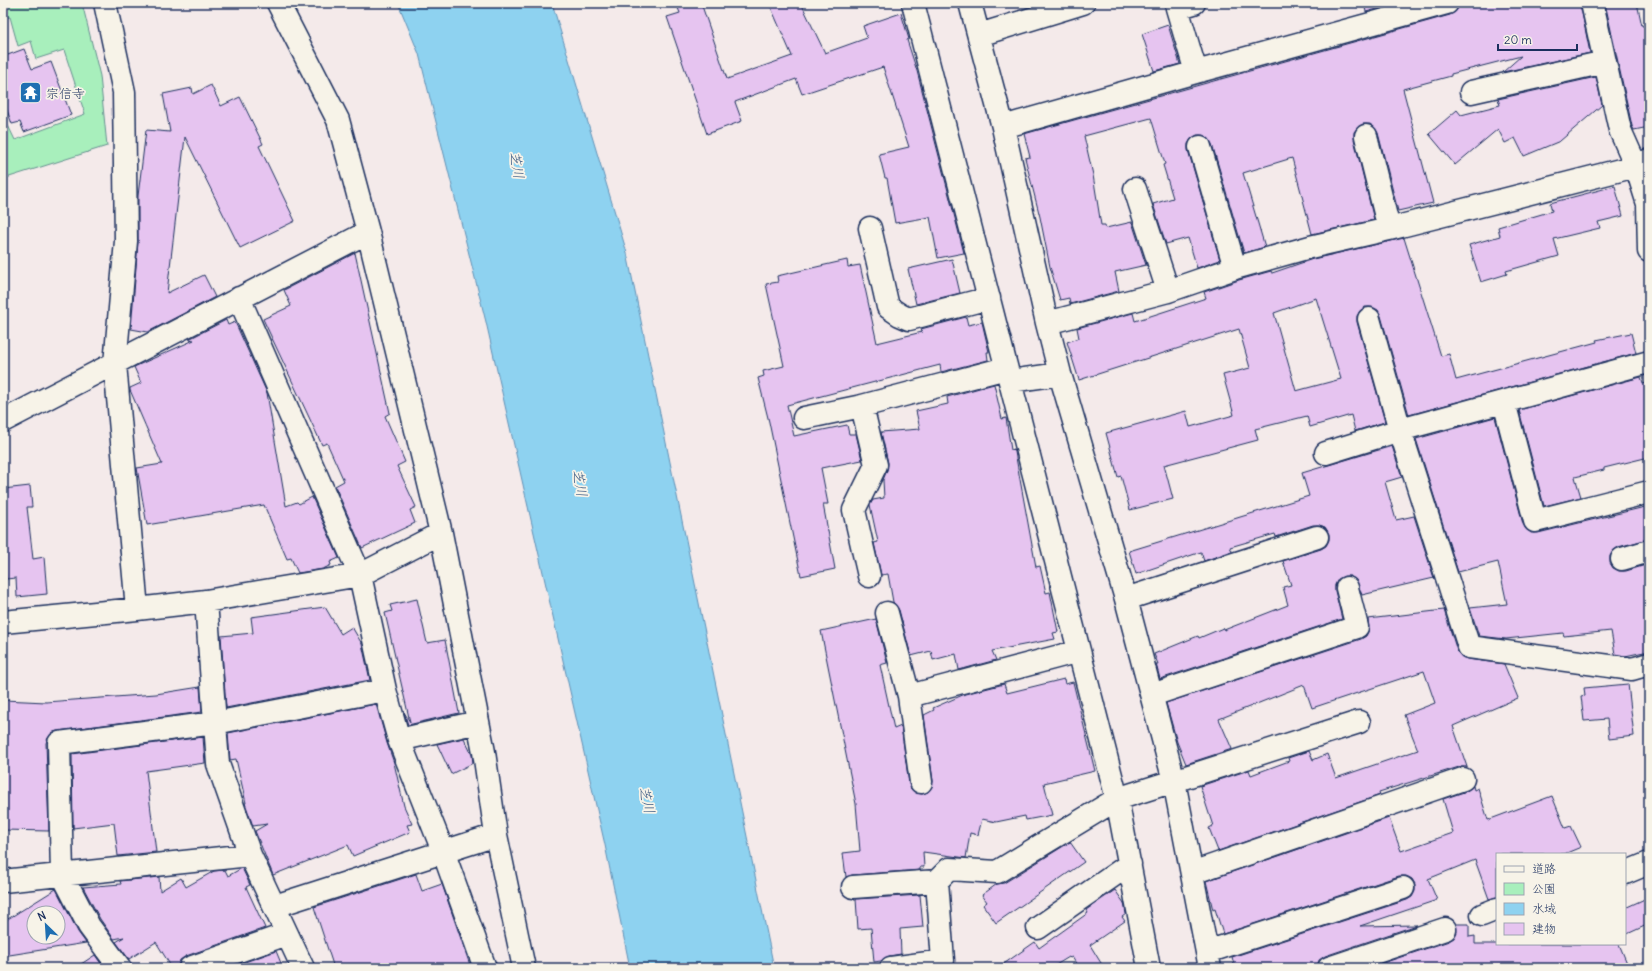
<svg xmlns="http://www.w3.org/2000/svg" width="1652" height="971" font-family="Delius,'Klee One',sans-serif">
	<rect width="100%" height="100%" fill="#f4eaea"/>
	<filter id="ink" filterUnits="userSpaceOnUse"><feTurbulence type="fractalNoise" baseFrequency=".025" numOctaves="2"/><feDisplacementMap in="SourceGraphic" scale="8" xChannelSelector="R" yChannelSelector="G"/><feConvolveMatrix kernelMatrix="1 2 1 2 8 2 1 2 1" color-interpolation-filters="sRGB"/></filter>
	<g filter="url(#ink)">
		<!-- green -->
		<path fill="#a8efbc" stroke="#628f8d" d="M3,3H82L100,76L107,146L3,179V115L15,140L85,114L64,50L36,59L31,41L18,46L10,17L3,18Z"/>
		<!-- water -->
		<path fill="#8ed2f0" stroke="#6091b6" d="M398,3H552L627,253L774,968H630L605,845L486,322L419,54Z"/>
		<!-- building -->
		<path fill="#e6c4f0" stroke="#1b2f5e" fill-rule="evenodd" d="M676,3H701L727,79L792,56L769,3H801L825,53L867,38L863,26L901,13L908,36L909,39L907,40L917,71L964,253L938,258L930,217L895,223L887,178H885L879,154L909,147L883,67L802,94L796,79L735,102L742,121L707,134L667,17L680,13Z
			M1364,3H1400L1366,12Z
			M1459,3H1580L1590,53L1503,72L1521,56L1451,74V76L1403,89L1433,203L1398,211L1378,133L1375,128L1370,124H1363L1358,127L1354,132V139L1374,220L1312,234L1292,158L1243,173L1265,247L1244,253L1212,144L1208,138L1203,135H1197L1191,139L1188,144V150L1220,260L1197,268L1188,238L1166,244L1153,204L1173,198L1163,165L1165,164L1151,118L1084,136L1093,175L1101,225H1105L1106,228L1132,222L1146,265L1115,272L1119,291L1070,304L1069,298L1060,300L1050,267L1040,217L1025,158L1030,157L1024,134L1450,15L1456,11Z
			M1605,3H1637L1642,26L1649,25V127L1634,130L1632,126Z
			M1168,25L1180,64L1154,71L1142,34Z
			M24,49L32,69L51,62L71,115L24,132L20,122L12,124L3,99V62L5,56Z
			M1596,77L1602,105L1560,141L1524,156L1515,138L1505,143L1498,129L1455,165L1429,134L1457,110L1461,115L1500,105L1498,99Z
			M211,85L221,106L240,97L263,144L259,146L295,221L240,248L185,137L167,293L204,275L215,297L148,332L131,329L138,242V196L146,130L170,132L163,94L192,88L193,94Z
			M1615,186L1623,216L1598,222L1600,228L1554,239L1559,256L1506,271L1507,274L1481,282L1469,245L1500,236L1498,227L1552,211L1550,203Z
			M1404,238L1441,356L1449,354L1456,380L1597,342L1596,340L1631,333L1636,353L1409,415L1381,316L1378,310L1372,307H1365L1360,311L1357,316V322L1385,422L1355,431L1351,415L1310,427L1307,416L1255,429L1258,440L1164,465L1173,499L1130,510L1121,476L1118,477L1106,433L1186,411L1190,427L1234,415L1223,375L1250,368L1239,329L1079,380L1067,342L1079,338L1077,328L1133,313L1135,321L1206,298L1204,292L1239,280L1271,271L1272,273L1313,259ZM1316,298L1341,379L1296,391L1274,313Z
			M355,253L390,413L385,416L405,462L397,466L416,507L410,510L415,523L362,548L335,486L344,481L327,443L322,445L263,319L291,306L284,290Z
			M952,259L960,293L916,304L908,269Z
			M847,260L848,267L860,265L877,343L922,332L921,329L966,317L968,325L982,322L989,352H987L988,360L941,372L940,365L787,405L794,436L847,425L849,434H856L862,460L821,468L828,504H823L835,569L801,576L769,422L758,378L764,376L763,371L784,366L766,284L778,282L777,276Z
			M226,320L228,325L235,322L267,393L286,506L297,502L299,504L312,497L339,558L330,562L331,565L323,569L298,573L291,558L287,559L264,505L147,525L137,468L162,464L130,390V388L141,383L134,367L194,340L189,339Z
			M1641,377L1643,384L1649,382V457L1604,468V470L1575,477L1581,497L1544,506L1519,410Z
			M994,384L1002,419L1006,418L1011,450L1014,449L1015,452L1036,567L1040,566L1046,593L1050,592L1058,632L1053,633L1055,639L992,651L996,660L959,670L956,654L933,660L931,651L911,656L899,610L893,602L888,574L881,575L874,543L878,542L870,505L873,500L884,498L883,480L887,470L888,463L881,432L920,429L916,411L948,404L947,397Z
			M1495,417L1523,524L1526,529L1531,533H1538L1649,506V539L1618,547L1613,551L1610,556V563L1613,568L1619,571H1626L1649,564V651L1625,656L1615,654L1611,631L1564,636L1563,633L1506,639L1479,636L1470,608L1507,604L1498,562L1458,572L1416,439Z
			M1392,446L1402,477L1385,482L1396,520L1414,516L1434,578L1362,595L1356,580L1350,576H1344L1338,579L1335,585V591L1342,619L1160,679L1156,664H1158L1154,654L1198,636L1199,638L1223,628L1224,630L1288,605L1283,587L1291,585L1283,561L1321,549L1326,546L1329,540V534L1325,527L1319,525H1313L1276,537L1275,534L1230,547L1232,551L1204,561L1201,552L1136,574L1129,551L1309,496L1302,473Z
			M30,486L32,507H27L33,559L44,557L47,594L17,597L16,578L6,579L4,556H3V489Z
			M417,599L427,643L445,640L459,713L408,725L404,712L410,722L385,613L392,611L390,605Z
			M325,607L341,634L352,627L362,644L370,680L226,708L221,636L253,633L251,617Z
			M1444,610L1457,651L1461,656L1467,659L1504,664L1518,698L1453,726L1467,767H1459L1379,792L1380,795L1218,851L1209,828L1213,826L1200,786L1249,770L1251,775L1289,761L1288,758L1309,751L1313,760L1327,754L1336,778L1418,750L1404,715L1435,703L1424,671L1312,708L1304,685L1219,719L1232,749L1186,764L1177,742L1166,703L1361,639L1366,636L1369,630L1368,619Z
			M876,619L887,663L880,665L894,729L901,726L909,784L911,789L916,793L922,794L928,792L932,787L933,781L924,715L934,710L933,708L965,694L1004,684L1007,693L1064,679L1065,684L1073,682L1095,771L1044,783L1052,815L1026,820L1025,816L996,822L982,819L978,835L970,833L966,858L923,852L924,867H920V870L852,875L846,877L843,853L860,851L856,804L821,631Z
			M1628,684L1634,736L1609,739L1607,719L1584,721L1581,696L1585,695L1584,688Z
			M200,687L202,712L57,731L52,733L48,738L46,743L49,831L3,830V700L46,702L156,694Z
			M376,704L387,743L394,763L404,806L412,824L407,825L410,832L353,856L348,845L273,875L255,831L267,824L253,826L245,803H246L236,759L230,760L228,733Z
			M203,737L205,763L146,771L156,852L118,856L114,823L73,828L72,754Z
			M464,738L472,755L473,763L451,774L437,744Z
			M1473,786L1474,790L1478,788L1488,820L1552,796L1565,828L1571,826L1581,847L1564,854H1497V897L1489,899L1475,860L1428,879L1437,900L1360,926L1417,925L1325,956L1319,960L1317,968H1235L1232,957L1407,900L1412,897L1415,891V884L1412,879L1406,876H1399L1223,934L1215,909L1213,910L1206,881L1389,818L1401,851L1453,833L1443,799L1467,791Z
			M1070,842L1084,862L996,923L983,905L987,902L982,895L997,884L1004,883Z
			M242,868L250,885L246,887L265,928L186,956L180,960L178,968H172L156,942L129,959L116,942L124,937L114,939L100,919L83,887L121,884L120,881L159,877L160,891L181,878L186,887L214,871L225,870L228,876Z
			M416,874L422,891L442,884L471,968H334L314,907Z
			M56,889L78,932L86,943L3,956V922ZM34,913H58V937H34Z
			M1115,890L1124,903L1126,914L1122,917L1125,921L1090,945L1104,968H1079L1072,957L1070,958L1069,957L1051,968H998L1035,942L1039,948L1088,913L1086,910Z
			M920,895L923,927L900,929L901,954L889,956L881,961L874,962L871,928L858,929L856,899Z
			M1649,897V924L1625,935V908Z
			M1456,924H1469V937L1475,936V944H1619L1629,968H1368L1449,941L1454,938L1457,932Z
			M276,951L283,968H228Z
			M95,955L104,968H75Z"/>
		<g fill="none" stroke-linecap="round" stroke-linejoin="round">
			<defs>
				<path id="minor" d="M105,3L124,92L126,241L115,364L137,609
					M278,3L338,120L368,232L441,533L484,752L496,835L524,968
					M913,3L1117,799L1149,968
					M970,3L1003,127L1047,323L1060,374L1126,599L1174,781L1210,968
					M1194,3L1177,8L1196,72L1447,3
					M1592,3L1620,130L1636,166L1648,204L1649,251
					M979,35L1083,3
					M1471,92L1605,62
					M1003,127L1196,72
					M1366,136L1389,229
					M1200,147L1235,268
					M1135,189L1168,291
					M870,228L888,307L900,315L909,319L989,298
					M239,298L360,575L385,690L399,740L443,851L485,968
					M1369,319L1400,430L1469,647L1632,669L1649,664
					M1047,323L1168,291L1235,268L1310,247L1389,229L1636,166L1649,160
					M1010,381L1060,374
					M1504,402L1535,521L1649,492
					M804,418L862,406
					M3,421L368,232
					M1326,453L1400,430L1649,362
					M1622,559L1649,551
					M869,576L854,510L876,465L862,406L1006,368
					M1126,599L1317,537
					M206,601L218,764L250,855L303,968
					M887,613L909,696L1079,651
					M3,622L137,609L206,601L360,575L441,533
					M1152,695L1357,627L1347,588
					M909,696L921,782
					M399,740L478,722
					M1192,873L1463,779
					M1625,873L1649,863
					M3,881L250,855
					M853,887L937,881
					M275,906L496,835
					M1482,915L1497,909
					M1038,928L1130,864
					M1207,952L1403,888
					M120,968L89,926L62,874L59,743L215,723L385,690
					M190,968L287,934
					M891,968L943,961L937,881L949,869L997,872L1117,799L1359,722
					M1329,968L1445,929"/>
			</defs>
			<!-- minor casing -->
			<use href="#minor" stroke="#1b2f5e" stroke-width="25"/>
			<!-- minor -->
			<use href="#minor" stroke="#f7f3e8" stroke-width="22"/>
		</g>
	</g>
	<!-- icons -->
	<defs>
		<symbol id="temple-square" viewBox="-11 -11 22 22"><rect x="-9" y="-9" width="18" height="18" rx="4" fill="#1f6fb2" stroke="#f7f3e8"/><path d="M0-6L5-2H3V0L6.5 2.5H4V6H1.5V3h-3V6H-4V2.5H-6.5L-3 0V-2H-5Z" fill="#fff"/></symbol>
	</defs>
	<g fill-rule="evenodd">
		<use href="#temple-square" x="18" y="80" width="25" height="25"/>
	</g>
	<g text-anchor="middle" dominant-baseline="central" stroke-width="3.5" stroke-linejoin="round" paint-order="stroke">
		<!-- poi labels -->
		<g font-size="13" fill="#1b2f5e" stroke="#f7f3e8" text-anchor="start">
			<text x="46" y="93">宗信寺</text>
		</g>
		<!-- water labels -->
		<g font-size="14" font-style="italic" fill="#385882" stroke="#f7f3e8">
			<text transform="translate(517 165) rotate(79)">芝川</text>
			<text transform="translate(580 483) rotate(79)">芝川</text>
			<text transform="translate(647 800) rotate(77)">芝川</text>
		</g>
	</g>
	<!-- margin -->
	<rect width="1652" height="971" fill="none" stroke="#f7f3e8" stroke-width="16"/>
	<rect x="8" y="8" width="1636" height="955" fill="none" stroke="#1b2f5e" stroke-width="1.5" filter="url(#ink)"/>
	<!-- legend -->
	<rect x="1496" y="853" width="130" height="92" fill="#f7f3e8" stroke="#9fa5b1"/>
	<rect x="1504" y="866" width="20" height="6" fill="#f7f3e8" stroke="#9fa5b1"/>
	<text x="1532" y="873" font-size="12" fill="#1b2f5e">道路</text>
	<rect x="1504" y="883" width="20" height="12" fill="#a8efbc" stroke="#9fa5b1"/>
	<text x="1532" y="893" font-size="12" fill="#1b2f5e">公園</text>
	<rect x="1504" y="903" width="20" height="12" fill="#8ed2f0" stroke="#9fa5b1"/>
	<text x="1532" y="913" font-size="12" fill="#1b2f5e">水域</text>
	<rect x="1504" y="923" width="20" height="12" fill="#e6c4f0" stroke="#9fa5b1"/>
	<text x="1532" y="933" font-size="12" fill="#1b2f5e">建物</text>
	<!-- north arrow -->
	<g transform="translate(46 925) rotate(335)"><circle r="19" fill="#f7f3e8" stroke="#9fa5b1"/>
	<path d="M0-3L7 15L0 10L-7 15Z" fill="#1f6fb2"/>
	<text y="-6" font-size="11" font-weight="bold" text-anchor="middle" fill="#1b2f5e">N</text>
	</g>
	<!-- scale -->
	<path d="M1498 44v6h79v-6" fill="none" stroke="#1b2f5e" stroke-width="2"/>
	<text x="1504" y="44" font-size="12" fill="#1b2f5e" stroke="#f7f3e8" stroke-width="3" paint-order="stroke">20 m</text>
</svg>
